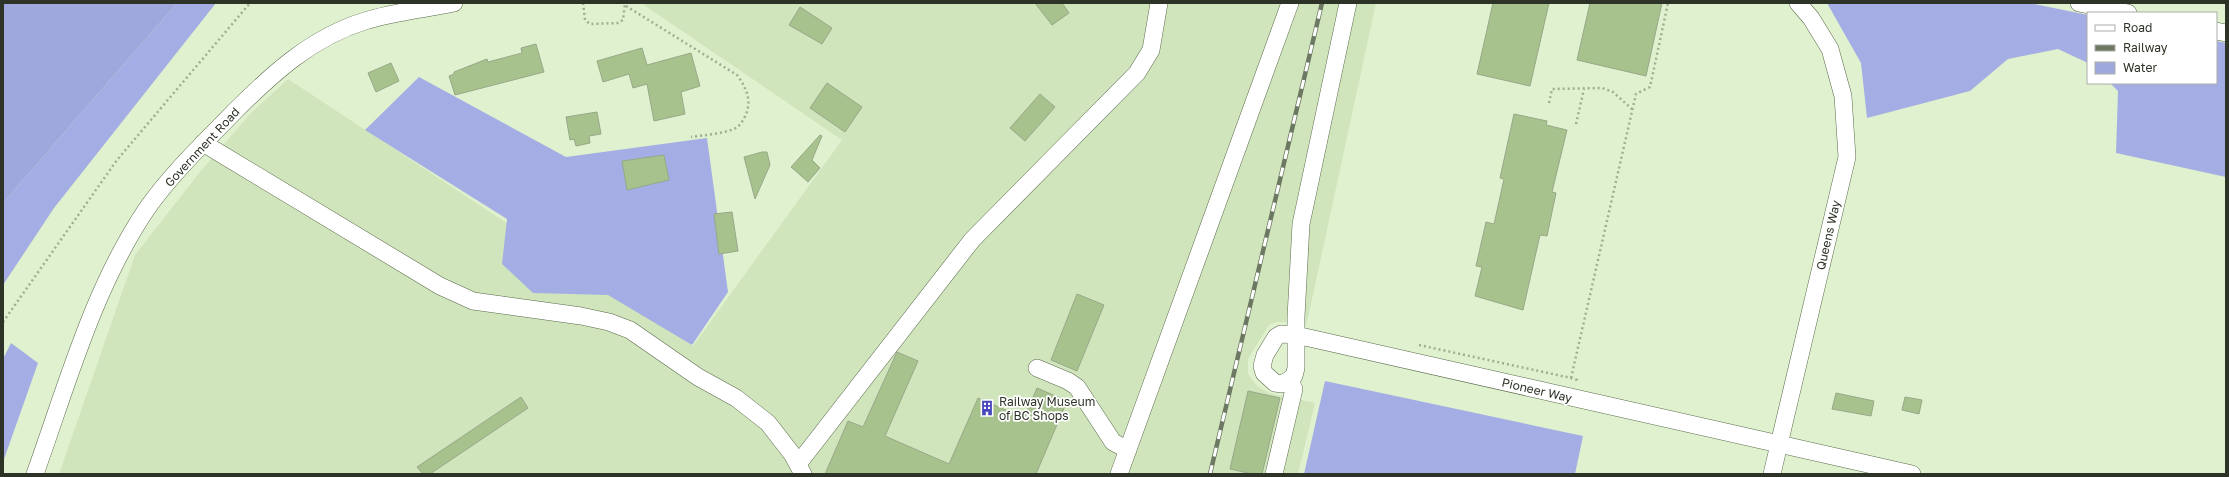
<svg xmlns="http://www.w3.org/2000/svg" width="2229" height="477" font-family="'Golos Text',sans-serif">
	<rect width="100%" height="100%" fill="#dff1ce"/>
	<!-- built -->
	<path fill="#d0e5bc" d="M641,3H1376L1306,327L1299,325L1289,301L1287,322H1277L1269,325L1248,359V374L1257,386L1269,393L1315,403L1298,474H59L135,255L200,172L250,114L288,79L693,346L842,140Z"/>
	<!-- forest -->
	<path fill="#a5aee4" d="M177,3H216L54,208L3,285V203Z
		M1827,3H2030L2088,15V63L2058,49L2008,59L1970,91L1867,118L1861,63Z
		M2216,41L2226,43V177L2116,153L2118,91L2110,83H2216Z
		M419,77L566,157L707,138L728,292L692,345L608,295L533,293L502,264L507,219L365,130Z
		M11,343L38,363L3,462V359Z
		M1325,381L1583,436L1575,474H1304Z"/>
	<!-- water -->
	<path fill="#9fa8dd" d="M3,3H177L3,203Z"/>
	<!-- building -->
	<path fill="#a8c28e" stroke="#97a888" d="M1035,3H1062L1069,13L1052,25Z
		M1493,3H1549L1530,86L1477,74Z
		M1590,3H1662L1646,76L1577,60Z
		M800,7L832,28L822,44L789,25Z
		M536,44L544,72L455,95L449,76L454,74V72L487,59L488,62L522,53L521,48Z
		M642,48L647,65L691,53L700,86L681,92L685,114L654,121L647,84L633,88L629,74L603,82L597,61Z
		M391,63L399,81L376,92L368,73Z
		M827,83L862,107L845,132L810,108Z
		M1040,94L1055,107L1025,141L1010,128Z
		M597,112L601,134L589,136L590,143L576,146L574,139L570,140L566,117Z
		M1514,114L1547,121L1546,125L1567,130L1552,192L1556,193L1547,236L1540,235L1523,310L1475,296L1482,267L1476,266L1486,222L1494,224L1504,179L1500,178Z
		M820,135L822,136L812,160L820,168L808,182L791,167Z
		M762,152H767L770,165L755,199L744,157Z
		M664,155L669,180L627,190L622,161Z
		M732,212L738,251L719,254L714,214Z
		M1077,294L1104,305L1077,371L1051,360Z
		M897,352L918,361L885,436L949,464L978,398L1024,418L1037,388L1067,401L1036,474H825L848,421L863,427Z
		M1248,391L1280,398L1262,474H1252L1230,469Z
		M1836,393L1874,401L1871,416L1832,409Z
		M521,397L528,408L430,474H423L417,467Z
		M1905,397L1922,400L1919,414L1902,410Z"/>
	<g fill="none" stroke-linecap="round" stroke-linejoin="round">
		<defs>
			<path id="minor" d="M1348,3L1301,224L1296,317V368L1294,376L1289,380L1282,384L1275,383L1264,373L1262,366L1265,355L1276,337L1281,334L1296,335L1912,474
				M2079,3L2128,13
				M2216,31L2226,33
				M203,143L440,286L473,301L581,316L609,322L630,330L698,377L736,398L768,423L792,454L803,474
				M1037,368L1068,381L1077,387L1113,442L1128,450
				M798,464L972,240L1137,73L1151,50L1159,3
				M35,474C67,385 93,289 146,210C171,174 203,144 234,112C272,74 312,37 365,21C393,12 425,9 454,3
				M1119,474L1290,3
				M1274,474L1294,389L1289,380
				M1772,474L1847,157L1843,96L1830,49L1811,18L1798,3"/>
		</defs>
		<!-- minor casing -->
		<use href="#minor" stroke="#5a694b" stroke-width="18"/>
		<!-- path -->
		<path stroke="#9fae92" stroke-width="2.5" stroke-dasharray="2 3" stroke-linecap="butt" d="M583,3L585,20L590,24L618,23L623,20L625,3
			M626,6L737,75C748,90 753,104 743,120C741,124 738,127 734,129C721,134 704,135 691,137
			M1549,103L1552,89L1602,88L1613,92L1632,109
			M1576,124L1584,89
			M3,322L117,160L250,3
			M1419,345L1571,378L1577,380V382
			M1571,378L1636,94L1650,87L1668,3"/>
		<!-- minor -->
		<use href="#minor" stroke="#fff" stroke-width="17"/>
		<defs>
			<path id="rail" d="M1210,474L1322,3"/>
		</defs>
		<!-- rail casing -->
		<use href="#rail" stroke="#6d7863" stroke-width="4.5"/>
		<!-- rail -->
		<use href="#rail" stroke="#fff" stroke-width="3" stroke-dasharray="9" stroke-linecap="butt"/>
	</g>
	<!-- icons -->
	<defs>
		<symbol id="building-bare" viewBox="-9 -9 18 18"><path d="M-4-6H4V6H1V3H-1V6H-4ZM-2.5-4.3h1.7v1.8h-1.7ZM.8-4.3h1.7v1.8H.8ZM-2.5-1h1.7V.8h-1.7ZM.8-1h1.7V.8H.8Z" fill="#4747bd" stroke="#fff" stroke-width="2.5" paint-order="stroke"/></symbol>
	</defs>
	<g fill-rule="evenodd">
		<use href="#building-bare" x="976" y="397" width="22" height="22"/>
	</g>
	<g text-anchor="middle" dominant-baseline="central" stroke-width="3.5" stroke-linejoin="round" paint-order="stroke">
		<!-- street labels -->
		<g font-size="12" fill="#2d3427" stroke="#fff">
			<text transform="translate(202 147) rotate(-47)">Government Road</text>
			<text transform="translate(1828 235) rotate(-77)">Queens Way</text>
			<text transform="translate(1537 390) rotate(13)">Pioneer Way</text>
		</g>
		<!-- poi labels -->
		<g font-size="12" fill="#2d3427" stroke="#fff" text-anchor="start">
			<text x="999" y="401">Railway Museum<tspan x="999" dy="14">of BC Shops</tspan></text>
		</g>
	</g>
	<!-- border -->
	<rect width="2229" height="477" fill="none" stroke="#2d3427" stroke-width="8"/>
	<!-- legend -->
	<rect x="2087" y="12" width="130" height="72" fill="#ffffff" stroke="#abaea9"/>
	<rect x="2095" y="25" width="20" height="6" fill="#ffffff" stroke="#abaea9"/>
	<text x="2123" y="32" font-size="12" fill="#2d3427">Road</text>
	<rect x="2095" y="45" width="20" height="6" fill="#6d7863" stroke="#abaea9"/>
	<text x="2123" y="52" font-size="12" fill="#2d3427">Railway</text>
	<rect x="2095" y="62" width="20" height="12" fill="#9fa8dd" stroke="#abaea9"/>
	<text x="2123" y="72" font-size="12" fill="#2d3427">Water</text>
</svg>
